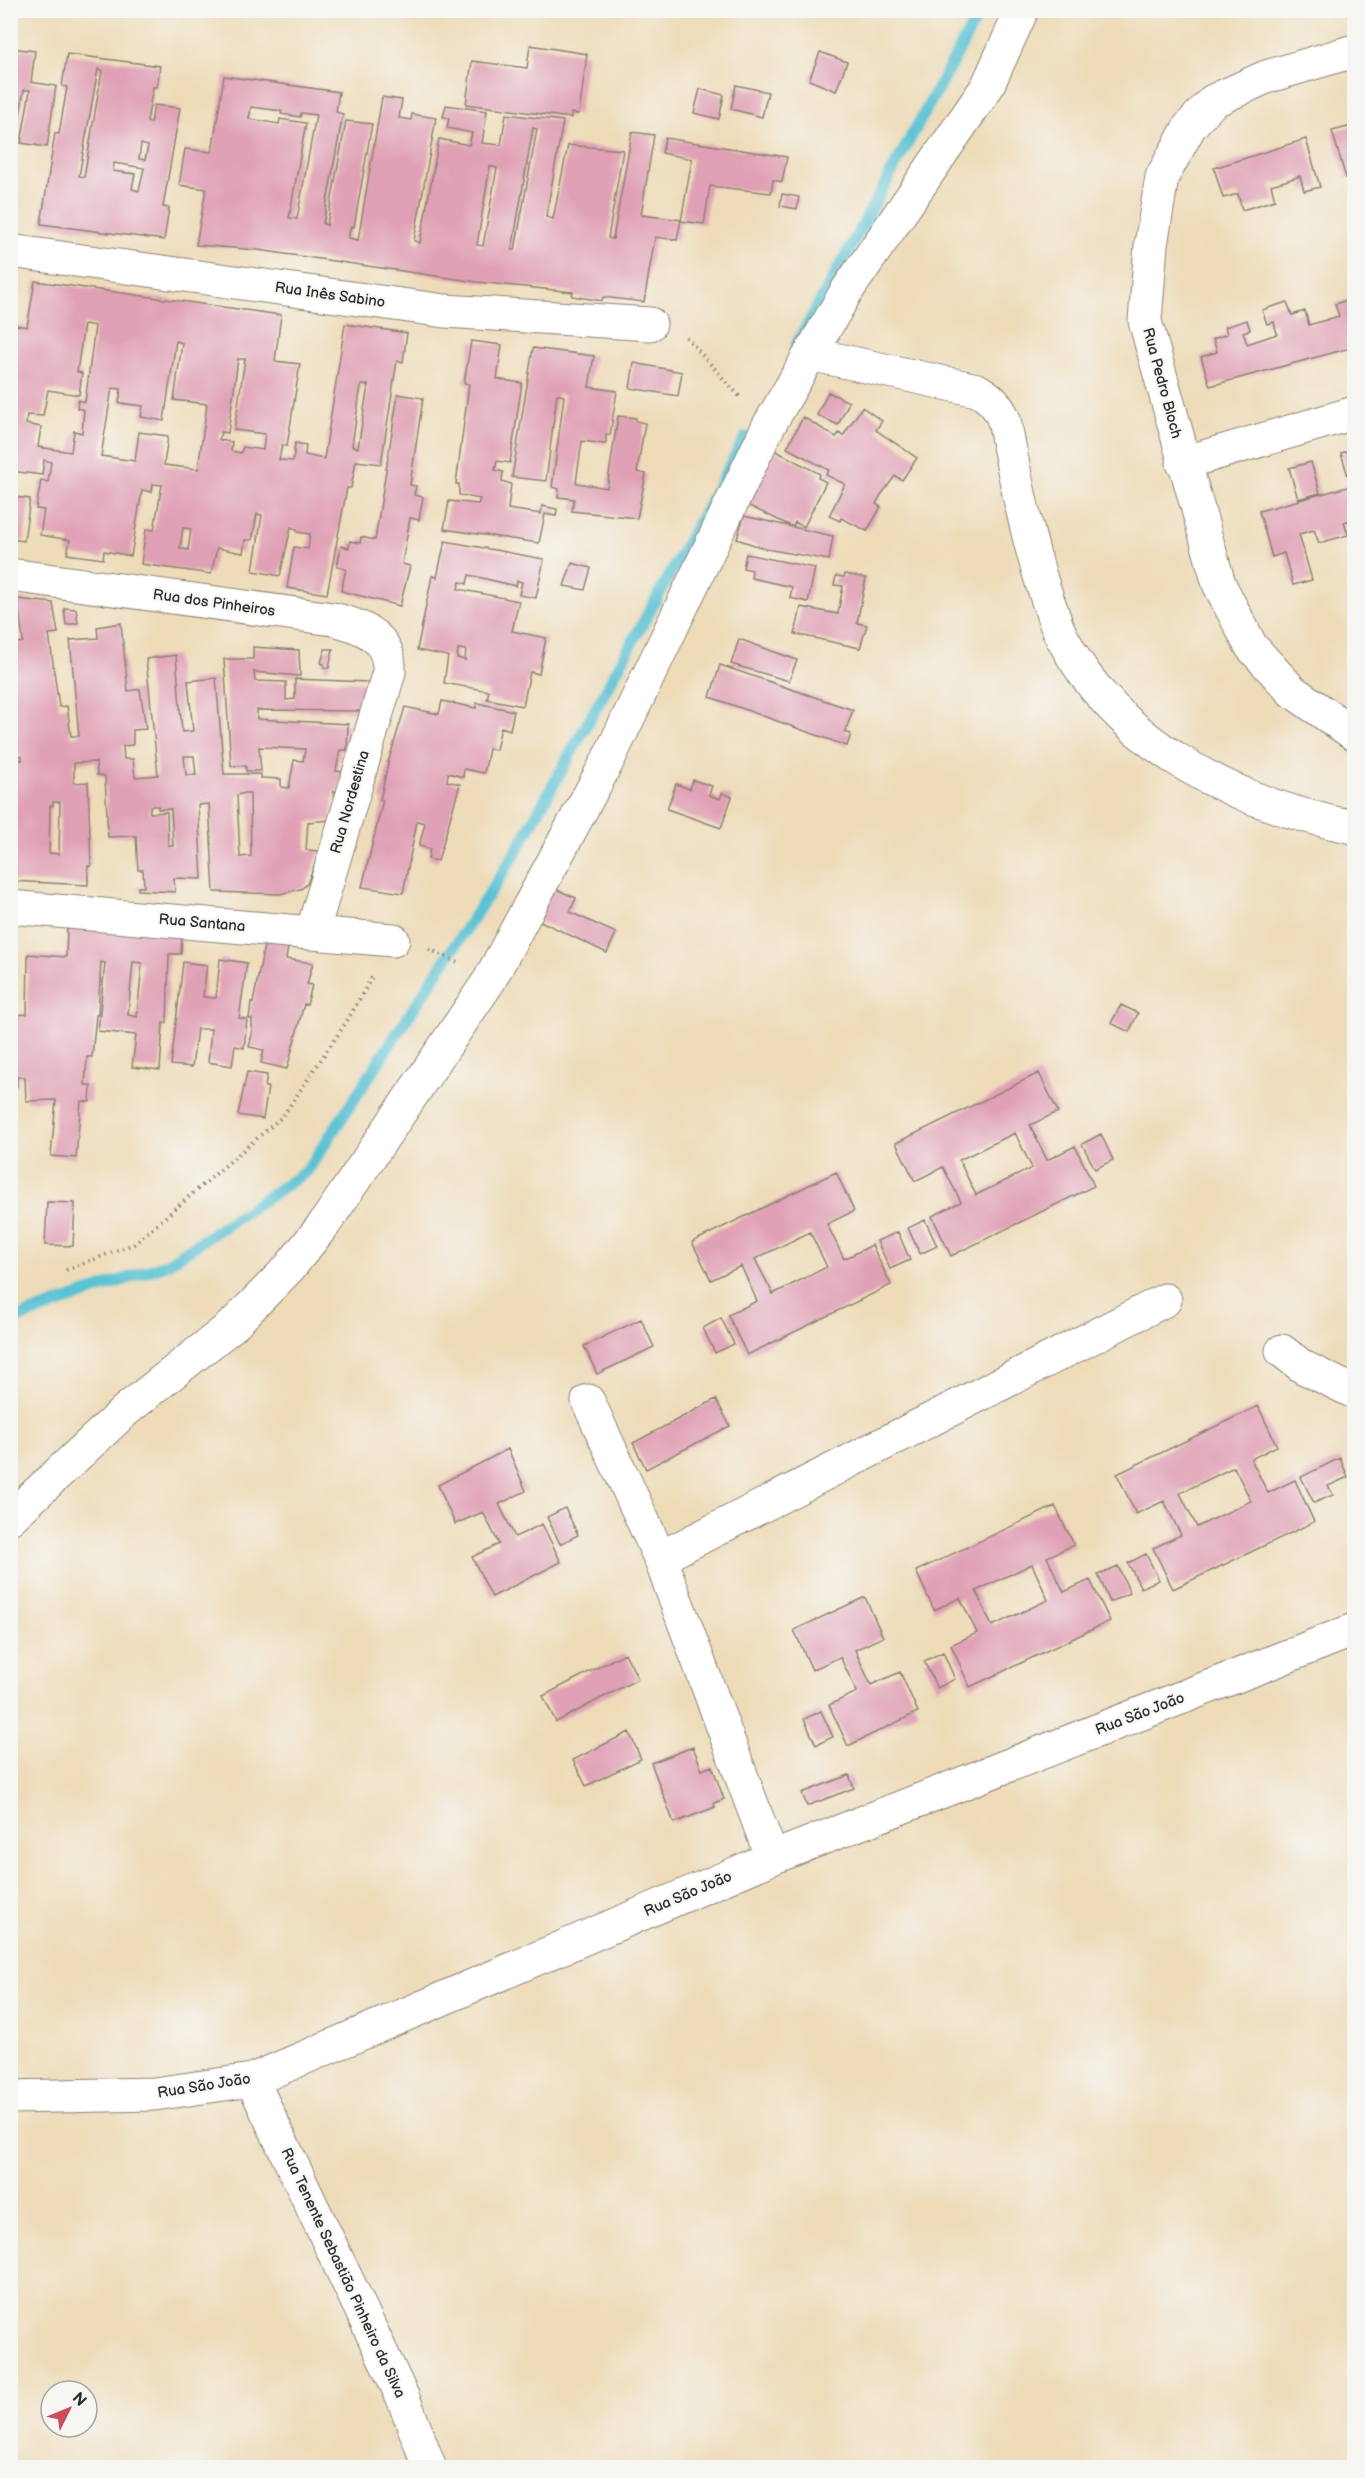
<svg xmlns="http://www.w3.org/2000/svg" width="1365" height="2478" font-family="'Balsamiq Sans',sans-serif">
	<rect width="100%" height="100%" fill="#f6f6f2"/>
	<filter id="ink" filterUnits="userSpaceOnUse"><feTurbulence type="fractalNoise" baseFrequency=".0167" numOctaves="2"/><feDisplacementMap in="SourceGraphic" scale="12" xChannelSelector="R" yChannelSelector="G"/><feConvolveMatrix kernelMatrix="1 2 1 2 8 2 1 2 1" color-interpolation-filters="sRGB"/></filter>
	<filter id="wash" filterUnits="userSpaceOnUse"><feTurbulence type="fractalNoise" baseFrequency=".008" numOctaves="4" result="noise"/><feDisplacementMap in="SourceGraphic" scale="24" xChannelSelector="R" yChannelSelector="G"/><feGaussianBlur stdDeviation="1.35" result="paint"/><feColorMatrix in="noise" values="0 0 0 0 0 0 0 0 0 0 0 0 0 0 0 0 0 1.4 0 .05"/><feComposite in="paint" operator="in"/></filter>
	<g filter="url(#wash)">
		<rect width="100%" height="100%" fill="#eedcb9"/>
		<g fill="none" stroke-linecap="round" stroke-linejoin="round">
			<!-- stream -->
			<path stroke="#59c3d4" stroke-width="12" d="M796,346L981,10
				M10,1321L167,1264L307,1171L515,854L746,437"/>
		</g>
		<g id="blocks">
			<!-- building -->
			<path fill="#e0a0b5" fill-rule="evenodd" d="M530,45L587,54L579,114L571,113V118L466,104L472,61L527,68Z
				M10,48L35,51L31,82L56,86L47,147L21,143L30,90H24L12,164Z
				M820,52L847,62L836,91L809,80Z
				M67,54L160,66L157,87H153L147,122L151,123L154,105L180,108L163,207L169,208L164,240L41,224L55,133L59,134L67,87L62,86ZM98,69L102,71L84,177L79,176ZM141,144L148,146L145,160L139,159ZM114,163L144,168L139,191L132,189L135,174L113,171Z
				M224,76L339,92L336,112L343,114L323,224L327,225L346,121L372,124L354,227L351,226L348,238L358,240L382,97L402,100L399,118L411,120L412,114L436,118L414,241L420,243L439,139L469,145L472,133L447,128L449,118L443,117L446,105L487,111L482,143L501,145L506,114L563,121L546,217L553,219L568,145L623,150L608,238L613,239L632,132L654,135L641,215L681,220L677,240L655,237L644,302L603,297L602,301L572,296L573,292L477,282L258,250L196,245L206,189L179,185L185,149L212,152ZM251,107L282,111L281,114L300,117L301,113L316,115L297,219L289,218L306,123L280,119L279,124L249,119ZM533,128L537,129L515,250H512ZM490,166L497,168L483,246L477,245Z
				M736,85L768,92L762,117L731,109Z
				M700,89L724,95L719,119L694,113Z
				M1348,127H1354V176L1346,178L1332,131Z
				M665,138L787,157L782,182L773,180L771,193L710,186L704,224L681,221L692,159L662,153Z
				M1306,139L1320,187L1304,191L1300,176L1285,181L1271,185L1275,200L1242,210L1238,194L1223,198L1214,168Z
				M10,186H15L12,205H10Z
				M782,194L799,197L797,209L780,206Z
				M35,281L281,315L275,361L300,364L287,446L282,445L279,460L293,461L295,443L306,445L305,455L324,459L345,324L407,333L403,362L397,361L381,464L356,461L351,488H347L327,594L287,588L294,547L308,549L310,534L297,532V529L291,527L280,576L253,571L262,515L257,514L252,540H245L243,553L217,548L211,574L141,564L146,529L154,530L162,485L153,484L152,492L142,490L131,556L104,551L103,559L67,554L70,540L40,535L44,510L36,509L41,480L48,482L51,462L44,460L42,475L10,471V324L27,327ZM84,324L95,326L85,402L78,400L77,408L84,410L82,433L74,431L71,452L38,447L41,427L26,424L27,415L43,416L48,390L79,395L82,373L77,372ZM176,341L182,343L174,400L207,404L198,469L164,465L168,436L139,432L135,461L101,456L112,388L121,389L119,403L143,406L141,417L164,421ZM238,359H245L234,430L265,434L263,450L243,447L241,453L231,451L232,442L219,440L221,432L228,433ZM361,385H368L358,448L352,446ZM183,528L191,529L188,550L180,548Z
				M1350,299L1354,312V347L1210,386L1201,357L1217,352L1213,339L1227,334L1225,327L1247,320L1250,330L1243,332L1247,344L1277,334L1274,322L1267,324L1262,310L1287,302L1292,315L1305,311L1309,325L1339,316L1335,304Z
				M471,341L502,345L497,379L522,383L510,463L497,461L495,470L503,472L502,481L511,484L508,509L541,514L542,506L557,509L556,516L545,514L539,543L444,529L449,501L478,504L480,499L459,495V484H456L469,384L464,383Z
				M533,348L594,356L589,387L617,391L610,435H606V444L582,441L576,483L607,488L618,416L636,418V421L645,423L637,472L646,474L637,518L572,511L574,499L558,497L559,489L552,487L564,396L557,394L546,481L512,477Z
				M634,363L682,372L678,396L630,388Z
				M828,392L849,402L838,425L817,415Z
				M398,394L423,398L410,485L416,486L414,495L423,497L419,520L410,518L402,564L410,566L400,606L341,591L346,569L337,567L341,546L349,548L350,541L360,543L361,537L375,540Z
				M862,407L882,421L876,430L917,458L902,480L895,476L881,495L876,504L881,507L867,531L841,518L840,521L829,516L845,484L826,475L829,470L787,448L803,417L836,437L839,433L843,436Z
				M1354,449V519L1344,522L1348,535L1319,543L1314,530L1299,534L1312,580L1293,585L1284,553L1272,557L1259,511L1351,486L1341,453Z
				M774,450L820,474L818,478L826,482L804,527L795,522L793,527L747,505Z
				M1311,462L1320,493L1298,499L1289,468Z
				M10,486L16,487L15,497L30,499L24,541L10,539Z
				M744,516L833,536L829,560L766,549L737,539Z
				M445,541L544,559L536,598L519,595L522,582L517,581L516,586L469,575L467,584L460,582L458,589L519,601L512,631L546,638L539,674L530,672L523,706L487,699L489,691L444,683L448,656L417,650L432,576L437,577ZM458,649L466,650L465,660L457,658Z
				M746,554L815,568L808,602L790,598L792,587L751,578L752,570L743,568Z
				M572,563L591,568L585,590L564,586Z
				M845,574L866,578L857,623L867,625L860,648L795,634L801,607L838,614L843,586L834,585L836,576L844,577Z
				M18,599L53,603L58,633L49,634L59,707L67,706L71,736H79L70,640L98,638L97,627L121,623L128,691L140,689L146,729L133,730V745L123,746L124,759H133L135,777L158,775L146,659L176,655L182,732L193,731L188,681L216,678L224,774H261V778L281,779V787L289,788L294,760L303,761L305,749L259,747L261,771H246V766H231L224,659H253V647L299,650L300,676L254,672L255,681L286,682V700L295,699V679L368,682L361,711L257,710V719L348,724L347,750H340L336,771L344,772L338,792L334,791L331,820L308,822L306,850L320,851L307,884L301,889L280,894L214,892L209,804L198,805L202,879L174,878L175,892L138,890V887H144L143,870H138L136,836L108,837L105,776L97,775L96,762L74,763V783L88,782L91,866H88V885L10,881V759L22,760V756H11L10,752V644L23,642ZM184,756H194L196,775H186ZM245,793H250L251,856L240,857L237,795ZM53,802H60L59,854L49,853L50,805L53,806ZM150,806H158V809H171L173,846L168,845L167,812L150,813Z
				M64,608L76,609L78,623L66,625Z
				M739,639L797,660L789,681L731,664Z
				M325,649H333L329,668H324V664L321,663Z
				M720,665L853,710L845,732L851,734L847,746L710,697Z
				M442,701L476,708L477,703L514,711L510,730L501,727L496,750L489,749L484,773L464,769L463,777L448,773L447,781L460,784L438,861L428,859L430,849L419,846L425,823L417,821L403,893L362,887L383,800H380L388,763L405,707L439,714Z
				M693,780L712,786L709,795L720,799L722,793L732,797L721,828L667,809L676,784L690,789Z
				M551,887L576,898L570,912L616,933L607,953L536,919Z
				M67,927L182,933L181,954H169L167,1023H163L160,1070L132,1067L136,1035L98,1031L105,963L101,962L98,1015H96L92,1057H87L85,1085H91L90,1102L81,1101L76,1158L51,1156L56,1100L26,1101L25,1077H17V1086L10,1087V934H15L14,1015L27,1014L28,954L66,957ZM133,962L142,963L137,1017L128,1015Z
				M266,935L290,937L286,959L313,963L307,984L312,985L307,1005L304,1004L287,1069L261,1063L264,1050L249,1047L252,1033V1019H249L251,1002L253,1003Z
				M220,959L247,963L239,1018L247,1019L244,1048L235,1046L232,1066L208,1062L211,1029H197L192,1067L171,1065L183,962L207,965L203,997L216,998Z
				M1121,1005L1138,1013L1129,1032L1111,1023Z
				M247,1072L267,1075L265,1087H268L263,1119L238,1115Z
				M1039,1073L1058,1112L1030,1125L1047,1160L1075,1146L1094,1186L951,1256L932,1216L961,1202L943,1167L915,1181L896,1143ZM1015,1133L1032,1168L976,1195L959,1160Z
				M1101,1134L1113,1160L1095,1169L1082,1144Z
				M836,1172L854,1211L827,1224L844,1259L872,1245L891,1285L747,1355L728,1315L757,1301L741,1266L711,1280L692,1242ZM810,1232L827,1267L773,1294L755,1259Z
				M47,1202L75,1203L73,1246L45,1245Z
				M925,1220L937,1246L920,1254L908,1228Z
				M898,1232L910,1260L890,1269L877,1241Z
				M721,1318L734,1344L715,1353L703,1328Z
				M641,1319L654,1347L597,1374L584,1346Z
				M716,1399L730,1426L646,1469L633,1443Z
				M1258,1406L1277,1446L1251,1459L1268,1493L1295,1480L1314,1522L1173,1589L1153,1548L1181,1535L1164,1501L1136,1514L1117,1474ZM1234,1467L1251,1501L1197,1527L1180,1493Z
				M508,1449L526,1491L499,1504L515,1537L542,1524L561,1562L492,1597L472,1557L499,1544L483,1512L455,1524L438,1485Z
				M1340,1458L1348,1477L1328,1486L1333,1495L1314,1503L1301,1477Z
				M1055,1506L1074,1545L1047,1557L1064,1592L1090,1580L1110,1621L970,1687L951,1645L977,1633L960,1598L934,1610L916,1571ZM1032,1564L1048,1600L992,1626L976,1591Z
				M565,1508L578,1535L560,1544L547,1517Z
				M1146,1554L1159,1580L1141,1588L1128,1563Z
				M1118,1566L1130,1593L1110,1602L1098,1575Z
				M865,1597L883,1637L855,1650L871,1685L900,1672L918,1712L848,1746L829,1705L857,1692L840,1657L812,1670L794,1630Z
				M943,1652L955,1679L937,1688L924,1661Z
				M625,1653L638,1679L556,1722L543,1696Z
				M821,1711L833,1737L816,1745L804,1719Z
				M629,1732L641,1759L586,1786L573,1760Z
				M693,1747L702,1770L712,1766L724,1799L714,1803L715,1807L674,1823L651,1763Z
				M849,1775L854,1788L807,1806L802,1793Z"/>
		</g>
	</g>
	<g filter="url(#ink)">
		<use href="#blocks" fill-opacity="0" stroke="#8c8472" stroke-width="1.5"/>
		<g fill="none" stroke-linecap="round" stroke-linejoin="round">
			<defs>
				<path id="minor" d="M1354,51L1266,77L1213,101L1190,126L1162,177L1151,245L1145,321L1219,584L1251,646L1292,691L1354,734
					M10,251L445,311L650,324
					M810,354L977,390C991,398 998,405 1004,420C1016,481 1028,543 1048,601C1053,613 1056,628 1063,639C1119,747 1239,805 1354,827
					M1183,463L1354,413
					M10,575L333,619C362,626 391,637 389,672L312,933
					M10,907L393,940
					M1282,1351L1303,1367L1354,1392
					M588,1401L660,1558L772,1858
					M10,1518L126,1410L233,1325L289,1268L325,1223L489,981L607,762L768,427L846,292L987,87L1022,10
					M660,1558L1165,1300
					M252,2080L403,2398L430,2468
					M10,2097L154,2094L252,2080L772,1858L1354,1630"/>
			</defs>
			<!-- minor casing -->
			<use href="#minor" stroke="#8c8472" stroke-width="35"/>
			<!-- path -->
			<path stroke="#8c8472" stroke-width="4" stroke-dasharray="1.5 4.5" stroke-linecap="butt" d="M686,337L741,398
				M429,949L457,962
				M66,1270L134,1244L283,1116L347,1021L372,977"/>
			<!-- minor -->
			<use href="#minor" stroke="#fff" stroke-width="33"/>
		</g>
	</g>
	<g text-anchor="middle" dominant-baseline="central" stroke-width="4.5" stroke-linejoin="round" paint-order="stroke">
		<!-- street labels -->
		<g font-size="15" fill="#2b2b2b" stroke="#f6f6f2">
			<text transform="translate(330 295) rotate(8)">Rua Inês Sabino</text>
			<text transform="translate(1162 383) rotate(75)">Rua Pedro Bloch</text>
			<text transform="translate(214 603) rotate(8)">Rua dos Pinheiros</text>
			<text transform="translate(350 802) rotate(-74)">Rua Nordestina</text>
			<text transform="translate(202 923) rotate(5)">Rua Santana</text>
			<text transform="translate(1140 1714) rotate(-21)">Rua São João</text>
			<text transform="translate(688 1894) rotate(-23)">Rua São João</text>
			<text transform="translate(204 2086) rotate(-9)">Rua São João</text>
			<text transform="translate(343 2273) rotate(65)">Rua Tenente Sebastião Pinheiro da Silva</text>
		</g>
	</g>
	<!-- margin -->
	<rect width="1365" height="2478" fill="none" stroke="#f6f6f2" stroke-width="36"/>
	<!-- north arrow -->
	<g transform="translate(69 2409) rotate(47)"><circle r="28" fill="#f6f6f2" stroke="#a5a5a2" stroke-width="1.5"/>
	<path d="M0-4.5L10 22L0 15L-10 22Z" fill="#d1495b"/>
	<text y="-9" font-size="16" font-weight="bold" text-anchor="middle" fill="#2b2b2b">N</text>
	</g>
</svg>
